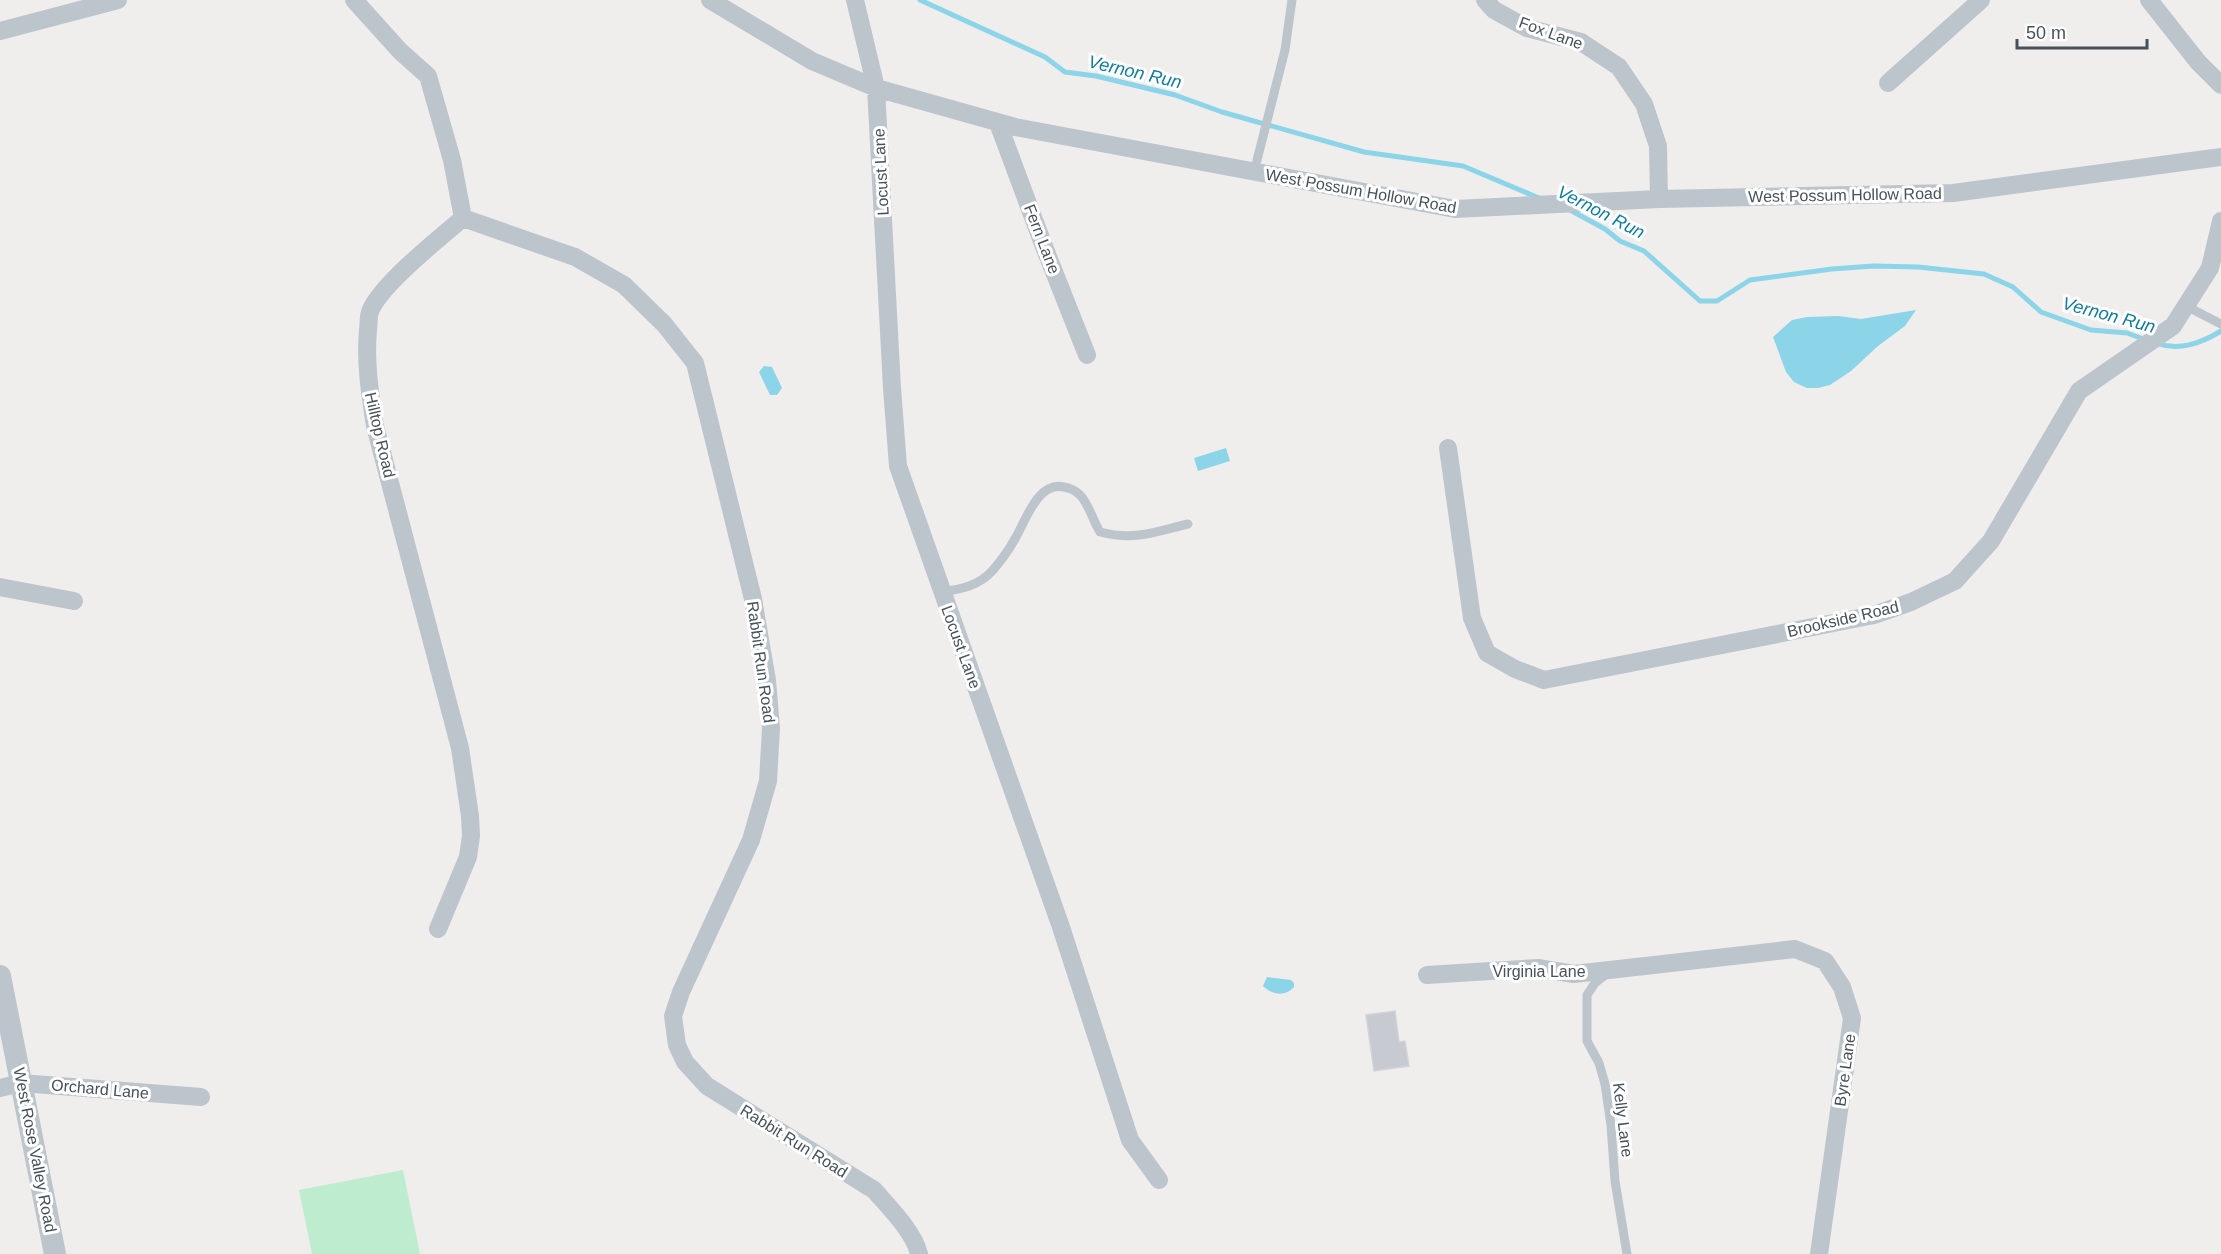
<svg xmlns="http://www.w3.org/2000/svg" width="2221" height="1254" font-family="Helvetica,sans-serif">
	<rect width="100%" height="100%" fill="#f0eded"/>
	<!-- green -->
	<path fill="#bdeccf" d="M403,1170L420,1254H312L299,1190Z"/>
	<!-- water -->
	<path fill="#8cd4e7" d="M1916,310L1905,326L1878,346L1851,371L1830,385L1818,388H1807L1794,382L1786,372L1773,337L1792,320L1807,317L1838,316L1861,319Z
		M764,366L772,367L782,388L777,395H770L759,372Z
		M1226,448L1230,461L1198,471L1194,458Z
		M1267,977L1291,980L1294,983V987C1285,997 1272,995 1263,986Z"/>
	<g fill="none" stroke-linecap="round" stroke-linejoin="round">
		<!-- stream -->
		<path stroke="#8cd4e7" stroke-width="5" d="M920,0L1045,57L1065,72L1096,76L1175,95L1222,112L1364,152L1463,166L1539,198
			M1570,210L1605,229L1620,241L1644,251L1700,301H1717L1750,280L1832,269L1873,266L1918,267L1984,274L2013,287L2041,312L2091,330L2127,333L2146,340
			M2155,343C2179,351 2200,344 2221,331"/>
	</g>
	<!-- building -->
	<path fill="#c7cad0" stroke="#d2d4d9" stroke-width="1.5" d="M1395,1011L1399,1042L1405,1041L1409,1066L1374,1071L1366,1015Z"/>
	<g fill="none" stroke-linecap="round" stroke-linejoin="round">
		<!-- service -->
		<path stroke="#bcc5cc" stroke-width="9" d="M1254,172L1285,50L1292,0
			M2186,306L2221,324
			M942,592C960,589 979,586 992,571C1001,561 1010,548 1016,537C1026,520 1038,481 1064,487C1070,488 1075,490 1080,495C1089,504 1093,521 1100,532C1135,541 1154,532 1188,524
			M1608,973L1595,983L1587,995V1041L1599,1063L1605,1084L1611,1125L1615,1181L1627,1254"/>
		<!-- minor -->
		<path stroke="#bcc5cc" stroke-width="18" d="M354,0L400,51L428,76L452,160L463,218
			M710,0L812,61L876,88L1015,127L1455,209L1659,199L1953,193L2221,157
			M855,0L876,88L892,388L898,466L1061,927L1130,1140L1159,1180
			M1485,0L1494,10L1527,28L1581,42L1619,67L1644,104L1658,146L1659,199
			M2149,0L2198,62L2221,85
			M0,31L118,0
			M1888,83L1981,0
			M998,123L1043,244L1087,355
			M463,218L575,257L624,285L664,324L695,363L753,599L767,680L771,728L768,781L751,840L681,992L673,1016L677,1045L685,1062L707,1086L874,1190C889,1207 914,1232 919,1254
			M1448,448L1472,618L1487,653L1515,669L1544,680L1874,615L1911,602L1955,581L1991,541L2079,391L2173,326L2210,268L2221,221
			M0,587L74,601
			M438,929L468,857L471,836L470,816L460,748L375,426C370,393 365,363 368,330C369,324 368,317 370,312C379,286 441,237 463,218
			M1427,975L1538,968L1574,974L1795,949L1825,961L1842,987L1852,1018L1819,1254
			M0,1088L21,1083L201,1097"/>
		<!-- tertiary -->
		<path stroke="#bcc5cc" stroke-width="22" d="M0,976L55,1254"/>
	</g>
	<g text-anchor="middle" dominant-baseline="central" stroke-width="6" stroke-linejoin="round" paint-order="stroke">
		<!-- street labels -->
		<g font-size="16" fill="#47515a" stroke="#fff">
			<text transform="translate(1551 33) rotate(20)">Fox Lane</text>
			<text transform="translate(881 172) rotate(-93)">Locust Lane</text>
			<text transform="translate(1361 191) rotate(10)">West Possum Hollow Road</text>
			<text transform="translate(1845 195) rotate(-1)">West Possum Hollow Road</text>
			<text transform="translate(1042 239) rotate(69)">Fern Lane</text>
			<text transform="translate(380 435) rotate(77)">Hilltop Road</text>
			<text transform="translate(1843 619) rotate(-13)">Brookside Road</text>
			<text transform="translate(961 647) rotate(70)">Locust Lane</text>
			<text transform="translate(761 662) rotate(82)">Rabbit Run Road</text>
			<text x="1539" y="971">Virginia Lane</text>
			<text transform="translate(1845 1070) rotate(-82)">Byre Lane</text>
			<text transform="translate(100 1089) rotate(5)">Orchard Lane</text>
			<text transform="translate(1623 1120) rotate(83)">Kelly Lane</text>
			<text transform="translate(794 1141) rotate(32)">Rabbit Run Road</text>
			<text transform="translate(35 1150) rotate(79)">West Rose Valley Road</text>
		</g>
		<!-- water labels -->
		<g font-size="18" font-style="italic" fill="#137c99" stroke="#fff">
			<text transform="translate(1135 72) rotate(13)">Vernon Run</text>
			<text transform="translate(1601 212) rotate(27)">Vernon Run</text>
			<text transform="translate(2109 315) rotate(15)">Vernon Run</text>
		</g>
	</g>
	<!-- scale -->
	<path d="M2017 39v9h130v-9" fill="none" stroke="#47515a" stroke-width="3"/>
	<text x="2026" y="39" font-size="18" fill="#47515a" stroke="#ffffff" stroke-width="4.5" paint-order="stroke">50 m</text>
</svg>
